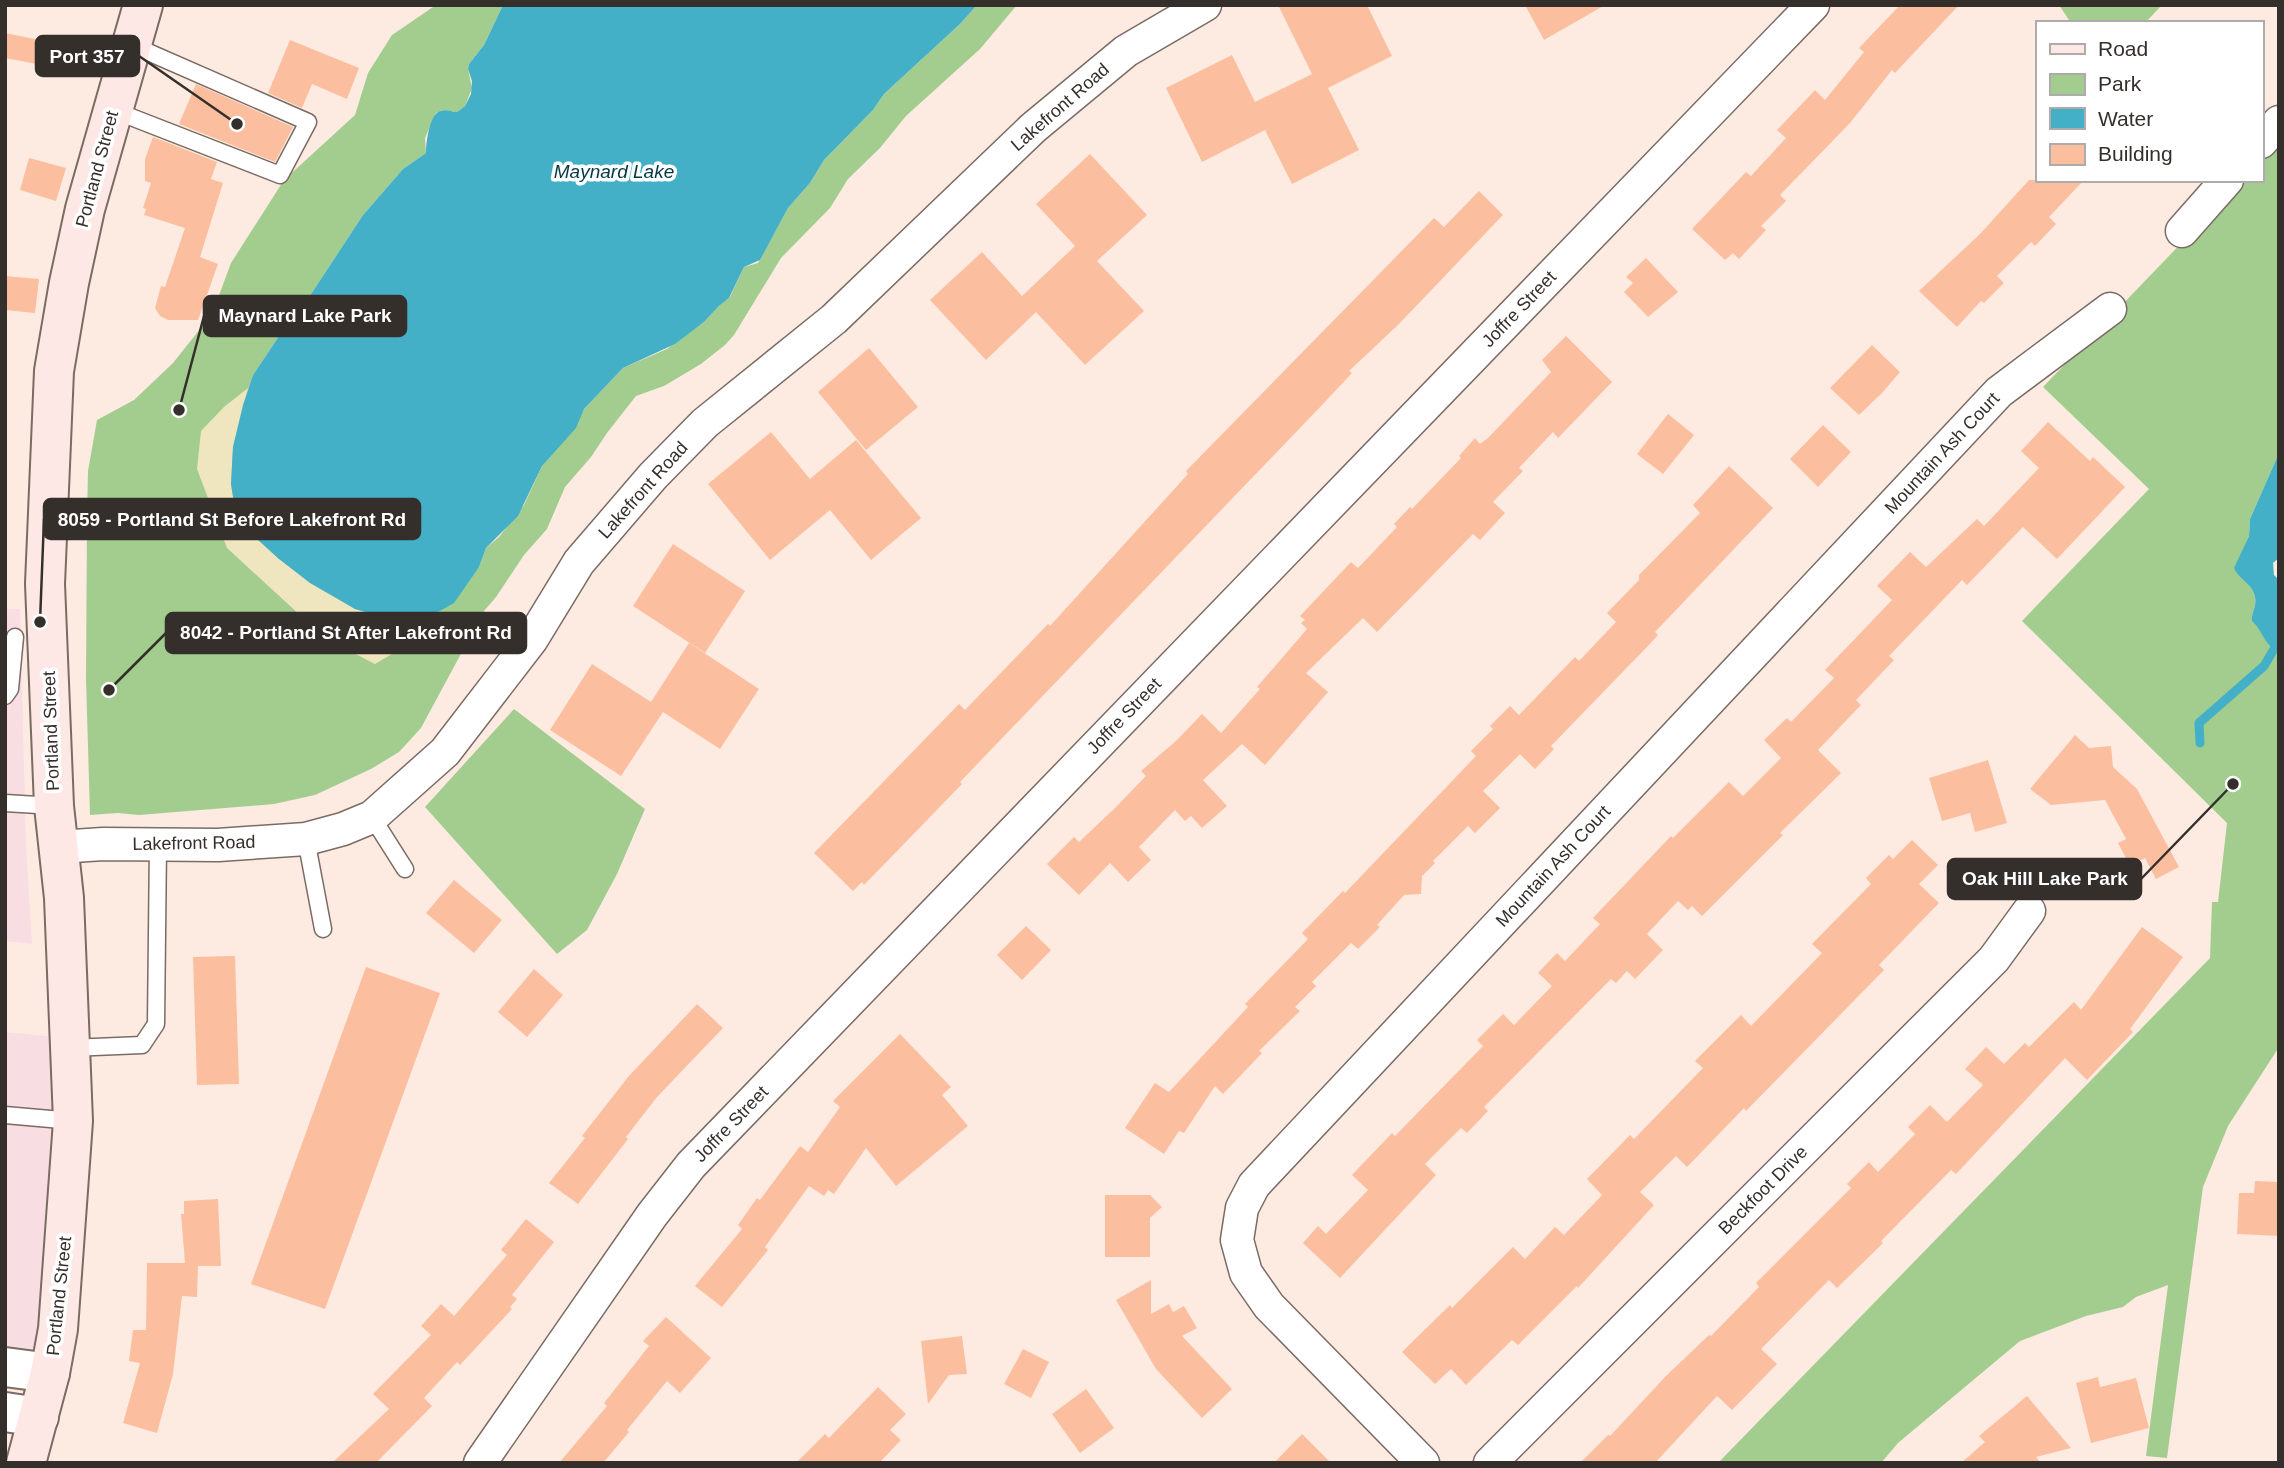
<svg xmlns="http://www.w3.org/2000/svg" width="2284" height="1468" font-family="Helvetica,sans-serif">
	<rect width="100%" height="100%" fill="#fdebe2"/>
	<!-- commercial -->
	<path fill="#f8dee3" d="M5,609H20L26,845L32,944L5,941Z
		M5,1032L68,1038L50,1373L5,1367Z"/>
	<!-- green -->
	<path fill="#a3cd8f" d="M436,5H503L484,45L469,64L468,69L472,88L465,106L457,112L442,110L436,113L425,138L426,153L403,169L363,215L296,317L279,336L253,375L243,405L414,621L420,613L438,612L479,567L486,548L499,537L524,505L542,466L584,409L623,368L667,349L704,322L719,306L730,297L744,267L758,263L788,208L810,183L824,160L873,110L884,94L960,24L977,5H1017L980,49L906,116L880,148L848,179L830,208L781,258L734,335L725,345L701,364L664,386L636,396L607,433L591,457L565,487L547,529L524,555L496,597L484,611L421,728L399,752L371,769L315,795L274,804L139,815L118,813L90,815L86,679L87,517L88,471L97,420L134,400L173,363L212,314L231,263L284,180L355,115L368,73L392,35Z
		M2059,5H2162L2145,23H2071Z
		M2279,142V453L2250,519L2249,536L2235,568C2239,580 2253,584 2255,597C2257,607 2251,612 2252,621L2262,630L2265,639L2278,646L2275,619L2279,609V1047L2228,1126L2203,1187L2167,1458L2146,1456L2168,1285L2136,1297L2123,1307L2086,1316L2020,1341L1898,1443L1881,1463H1718L2210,958L2212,902H2218L2227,823L2022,621L2149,489L2043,387L2242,180H2261V160Z
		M514,709L645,809L617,874L587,930L557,954L425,807Z"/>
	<!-- sand -->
	<path fill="#efe6c0" d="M248,388L233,447L231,484L234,503L250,533L279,559L355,609L387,618L402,625L397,651L375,664L340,646L301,616L227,548L197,469L201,431L224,407Z"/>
	<!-- water -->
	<path fill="#43b0c8" d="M503,5H977L960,24L884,94L873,110L824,160L810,183L788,208L760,260L744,267L729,298L719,306L704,322L675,344L623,368L584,409L576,428L542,466L518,516L486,548L479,567L454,603L438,612L420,613L411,624L402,625L387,618L355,609L310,583L279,559L255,537L245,524L234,503L231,484L233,447L243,405L253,375L279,336L296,317L363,215L403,169L426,153C426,144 429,115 440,111C444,109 453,112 457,112L465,106L471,94L472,81L468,69L469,64L484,45Z
		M2279,453V558L2273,563L2274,575L2279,580C2279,603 2276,623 2278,646L2274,649C2264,643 2262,630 2252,621C2251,612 2257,607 2255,597C2253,584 2239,580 2234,568L2249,536L2250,519Z"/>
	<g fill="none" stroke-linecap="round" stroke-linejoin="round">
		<!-- stream -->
		<path stroke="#43b0c8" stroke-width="9" d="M2200,743L2199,723L2264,666L2274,649"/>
	</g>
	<!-- building -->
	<path fill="#fbbf9f" d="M1278,5H1367L1392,56L1328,88L1359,150L1292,184L1265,130L1202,162L1166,88L1232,55L1255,102L1312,74Z
		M1525,5H1605L1544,40Z
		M1900,5H1959L1895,73L1892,70L1850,123L1780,195L1786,201L1761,226L1766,230L1739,259L1733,253L1725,260L1692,229L1746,172L1751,176L1786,138L1777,130L1815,90L1825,100L1864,52L1859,48Z
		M5,33L74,47L69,70L5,58Z
		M290,40L359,68L347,99L312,84L302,108L268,93Z
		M196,84L293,127L275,162L179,124Z
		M153,137L217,162L211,179L223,183L200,257L218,264L198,320H168L160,316L155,308L161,286L165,287L185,228L144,215L146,209L143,208L151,183L145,181V159Z
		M1090,154L1147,215L1097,261L1144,311L1085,365L1036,312L986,360L930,300L982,252L1022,296L1075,246L1036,204Z
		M29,158L66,168L56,201L20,190Z
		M2029,180H2084L2049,217L2056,224L2035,246L2031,242L1997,276L2004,283L1984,303L1981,301L1957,327L1919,291L1980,234Z
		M1479,191L1503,215L1399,324L1349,371L1352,373L1322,405L960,782L962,784L932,815L864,885L862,882L853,891L814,853L959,704L965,710L1048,624L1050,626L1188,474L1186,471L1434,218L1444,227Z
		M1646,258L1678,292L1648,317L1624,292L1633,283L1626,277Z
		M5,276L39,279L35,313L5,310Z
		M1566,336L1612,382L1558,438L1553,432L1519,468L1523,471L1493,502L1505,513L1480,540L1473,534L1377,632L1363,618L1306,673L1328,692L1265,765L1242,744L1203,780L1227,806L1202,828L1191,816L1185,821L1175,810L1139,847L1151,860L1128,882L1110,863L1079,895L1047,864L1074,837L1079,842L1114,809L1146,776L1141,771L1177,740L1202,714L1221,733L1260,689L1257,687L1307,629L1301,623L1305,620L1300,616L1351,562L1358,568L1397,527L1394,524L1410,507L1412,509L1461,458L1459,456L1475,438L1480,444L1488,438L1551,372L1542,360Z
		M1872,345L1900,372L1882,393L1859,415L1830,388Z
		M869,348L918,407L866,450L818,392Z
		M1668,414L1694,435L1663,474L1637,454Z
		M2048,422L2090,461L2093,457L2125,487L2057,559L2023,527L1967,585L1962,580L1889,656L1894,660L1856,700L1861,705L1818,750L1841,773L1780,833L1783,835L1702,916L1692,906L1688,910L1678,901L1647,934L1663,950L1635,979L1627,971L1616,983L1611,979L1484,1107L1488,1111L1467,1133L1461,1128L1425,1164L1436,1175L1340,1278L1303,1243L1318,1226L1326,1234L1368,1190L1352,1175L1392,1133L1395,1136L1483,1046L1477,1040L1503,1014L1514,1025L1552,986L1538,973L1557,953L1565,961L1600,924L1593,918L1671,836L1673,838L1729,782L1743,796L1781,758L1764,740L1787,718L1791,722L1834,678L1825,670L1892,600L1877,586L1910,552L1926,567L1977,519L1984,526L2039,468L2021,451Z
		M1823,425L1851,452L1818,487L1790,459Z
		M771,432L810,479L856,440L921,518L871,560L830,510L770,560L708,484Z
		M1729,466L1773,508L1655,632L1658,635L1644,650L1551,746L1554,749L1535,769L1520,754L1483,791L1500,808L1475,833L1468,826L1433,861L1435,863L1422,876L1421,894L1404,895L1377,925L1380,927L1358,949L1351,943L1312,982L1316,986L1295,1007L1300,1011L1259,1051L1262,1053L1223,1094L1215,1086L1184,1133L1179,1131L1164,1154L1125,1128L1155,1083L1169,1092L1248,1007L1245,1004L1308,939L1302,933L1343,891L1345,893L1476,756L1471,751L1493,729L1490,726L1510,706L1519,715L1575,657L1579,661L1616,622L1607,613L1639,580V575L1700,513L1693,505Z
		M673,544L745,591L705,653L633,606Z
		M689,643L759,689L720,749L663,712L621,776L550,730L592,664L651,702Z
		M2075,735L2089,748L2111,746L2113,767L2137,789L2179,867L2156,879L2145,858L2130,866L2118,843L2126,839L2105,800L2051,805L2030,789Z
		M1988,760L2007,823L1975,832L1970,813L1942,821L1929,778Z
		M1912,840L1938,865L1919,884L1939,903L1879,965L1884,970L1746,1111L1744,1108L1687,1167L1676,1156L1640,1192L1654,1205L1578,1288L1577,1286L1518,1345L1512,1340L1466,1385L1451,1369L1435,1384L1402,1352L1450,1305L1452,1308L1513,1247L1525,1259L1555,1227L1564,1235L1602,1195L1587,1179L1630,1135L1634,1139L1703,1068L1695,1061L1741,1015L1751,1026L1822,953L1812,944L1871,884L1866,878L1889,855L1893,859Z
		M454,880L502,920L474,953L426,913Z
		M1026,926L1051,950L1022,980L997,955Z
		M2142,927L2183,957L2130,1029L2133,1032L2087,1080L2065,1058L1956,1174L1951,1170L1881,1241L1883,1243L1837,1288L1829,1280L1761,1349L1777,1364L1732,1410L1717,1396L1655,1463H1580L1608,1435L1610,1436L1666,1376L1709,1335L1711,1336L1759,1287L1756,1283L1851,1188L1847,1184L1869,1162L1878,1172L1915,1134L1908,1127L1930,1105L1947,1122L1983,1085L1965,1069L1986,1047L2004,1064L2025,1043L2029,1047L2074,1002L2081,1010Z
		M235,956L239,1084L197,1085L193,957Z
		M366,967L440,993L325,1309L251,1284Z
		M534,969L563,995L527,1037L498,1012Z
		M697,1004L723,1028L657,1097L626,1137L628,1139L578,1204L549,1183L585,1138L582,1136L628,1077Z
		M900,1034L951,1087L942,1095L968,1126L896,1186L866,1148L834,1194L828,1190L824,1196L809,1186L765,1247L768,1250L722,1307L695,1286L742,1229L738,1225L757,1198L760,1200L800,1146L808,1152L840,1107L833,1101Z
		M2255,1181L2279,1182V1236L2237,1234L2239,1193H2254Z
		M1105,1195H1150L1162,1207L1150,1218V1257H1105Z
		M218,1199L221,1266H198L197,1297L182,1296L173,1374L157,1433L123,1423L140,1363L129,1361L133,1330H146L147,1263H185L181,1214H184V1201Z
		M526,1219L554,1242L512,1295L517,1299L510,1307L512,1309L460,1365L457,1362L424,1398L432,1406L376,1463H332L389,1409L373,1394L431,1335L421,1326L441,1304L454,1316L507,1255L501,1250Z
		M1151,1280V1314L1169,1304L1173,1312L1184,1306L1197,1328L1182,1336L1232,1389L1202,1418L1156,1369L1116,1300Z
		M666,1317L711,1358L680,1393L667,1381L627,1430L629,1432L603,1463H559L607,1406L604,1403L649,1346L643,1341Z
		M962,1336L967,1374L949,1375L928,1404L921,1341Z
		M1023,1349L1049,1362L1031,1398L1004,1384Z
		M2098,1377L2100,1387L2136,1378L2149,1428L2091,1443L2076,1383Z
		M878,1387L906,1414L890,1430L901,1440L879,1463H796L825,1434L829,1438Z
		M1086,1389L1114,1428L1080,1453L1052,1414Z
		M2027,1396L2071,1448L2036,1457L2041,1463H1961L1985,1442L1979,1436Z
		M1302,1434L1331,1463H1274Z"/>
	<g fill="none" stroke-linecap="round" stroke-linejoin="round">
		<defs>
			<path id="service" d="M113,110L280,175L308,122L132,45
				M5,696L10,689L15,637
				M5,803L54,806
				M372,817L405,869
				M306,839L323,929
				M70,1048L142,1045L156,1024L158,844
				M5,1115L73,1121"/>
			<path id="minor" d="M2261,142L2279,122
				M2182,231L2227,180
				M58,847L103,844L218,845L306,839L343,829L372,817L445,752L532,639L579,562L653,476L705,423L834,319L1033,128L1126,51L1205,5
				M480,1463L652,1215L691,1165L1813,5
				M1423,1463L1269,1306L1246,1273L1237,1240L1242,1208L1254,1185L1999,392L2110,309
				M1490,1463L1994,959L2029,911"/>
			<path id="tertiary" d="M5,1367L50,1373
				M5,1412L39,1417"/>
			<path id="secondary" d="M26,1463L50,1373L58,1329L73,1121L64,898L54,806L45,584L54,371L69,283L85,209L143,5"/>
		</defs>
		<!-- service casing -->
		<use href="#service" stroke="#7a6b63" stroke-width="19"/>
		<!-- minor casing -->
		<use href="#minor" stroke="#7a6b63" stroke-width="35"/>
		<!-- tertiary casing -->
		<use href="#tertiary" stroke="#7a6b63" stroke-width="42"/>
		<!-- secondary casing -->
		<use href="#secondary" stroke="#7a6b63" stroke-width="42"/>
		<!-- service -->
		<use href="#service" stroke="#fff" stroke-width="16"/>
		<!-- minor -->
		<use href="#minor" stroke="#fff" stroke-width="32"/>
		<!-- tertiary -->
		<use href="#tertiary" stroke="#fff" stroke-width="38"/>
		<!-- secondary -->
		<use href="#secondary" stroke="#fee8e5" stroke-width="38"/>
	</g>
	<g text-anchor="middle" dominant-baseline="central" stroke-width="7" stroke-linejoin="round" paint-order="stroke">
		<!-- street labels -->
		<g font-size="18" fill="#352f2c" stroke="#fff">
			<text transform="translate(1060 107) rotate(-41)">Lakefront Road</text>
			<text transform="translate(97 169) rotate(-75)">Portland Street</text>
			<text transform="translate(1519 309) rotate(-46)">Joffre Street</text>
			<text transform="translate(1942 453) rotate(-47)">Mountain Ash Court</text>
			<text transform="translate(643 490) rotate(-48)">Lakefront Road</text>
			<text transform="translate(1124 716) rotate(-46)">Joffre Street</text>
			<text transform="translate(51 731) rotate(-92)">Portland Street</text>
			<text transform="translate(194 843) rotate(-1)">Lakefront Road</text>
			<text transform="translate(1553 866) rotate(-47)">Mountain Ash Court</text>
			<text transform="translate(731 1124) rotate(-46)">Joffre Street</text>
			<text transform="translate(1763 1190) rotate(-45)">Beckfoot Drive</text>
			<text transform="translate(59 1296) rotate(-84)">Portland Street</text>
		</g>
		<!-- water labels -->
		<g font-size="19" font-style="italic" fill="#043842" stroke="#fff">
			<text x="614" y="171">Maynard Lake</text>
		</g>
	</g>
	<!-- callouts -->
	<path fill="none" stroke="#352f2c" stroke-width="2.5" d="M237 124L139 56M179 410L204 316M40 622L44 519M109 690L166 633M2233 784L2141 879"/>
	<g fill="#352f2c" stroke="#fff" stroke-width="2.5">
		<circle cx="237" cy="124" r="7"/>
		<circle cx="179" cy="410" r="7"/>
		<circle cx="40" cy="622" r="7"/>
		<circle cx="109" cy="690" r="7"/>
		<circle cx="2233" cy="784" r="7"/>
	</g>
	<g fill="#352f2c" stroke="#352f2c" stroke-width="2.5">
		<rect x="36" y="36" width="103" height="40" rx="7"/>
		<rect x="204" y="296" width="202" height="40" rx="7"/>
		<rect x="44" y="499" width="376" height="40" rx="7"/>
		<rect x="166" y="613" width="360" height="40" rx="7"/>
		<rect x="1948" y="859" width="193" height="40" rx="7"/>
	</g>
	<g font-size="19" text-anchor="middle" font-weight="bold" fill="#fff">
		<text x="87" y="63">Port 357</text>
		<text x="305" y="322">Maynard Lake Park</text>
		<text x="232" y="526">8059 - Portland St Before Lakefront Rd</text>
		<text x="346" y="639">8042 - Portland St After Lakefront Rd</text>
		<text x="2045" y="885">Oak Hill Lake Park</text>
	</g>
	<!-- border -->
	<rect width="2284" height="1468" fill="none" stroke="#352f2c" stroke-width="14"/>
	<!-- legend -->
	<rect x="2036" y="21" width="228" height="161" fill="#ffffff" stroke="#aeacab" stroke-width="2"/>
	<rect x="2050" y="44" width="35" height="10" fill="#fee8e5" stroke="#aeacab" stroke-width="2"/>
	<text x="2098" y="56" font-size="21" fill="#352f2c">Road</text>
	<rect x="2050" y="74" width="35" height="21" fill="#a3cd8f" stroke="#aeacab" stroke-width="2"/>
	<text x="2098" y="91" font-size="21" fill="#352f2c">Park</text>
	<rect x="2050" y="108" width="35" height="21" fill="#43b0c8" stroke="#aeacab" stroke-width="2"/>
	<text x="2098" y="126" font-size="21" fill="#352f2c">Water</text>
	<rect x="2050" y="144" width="35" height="21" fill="#fbbf9f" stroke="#aeacab" stroke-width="2"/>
	<text x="2098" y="161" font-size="21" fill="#352f2c">Building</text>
</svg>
